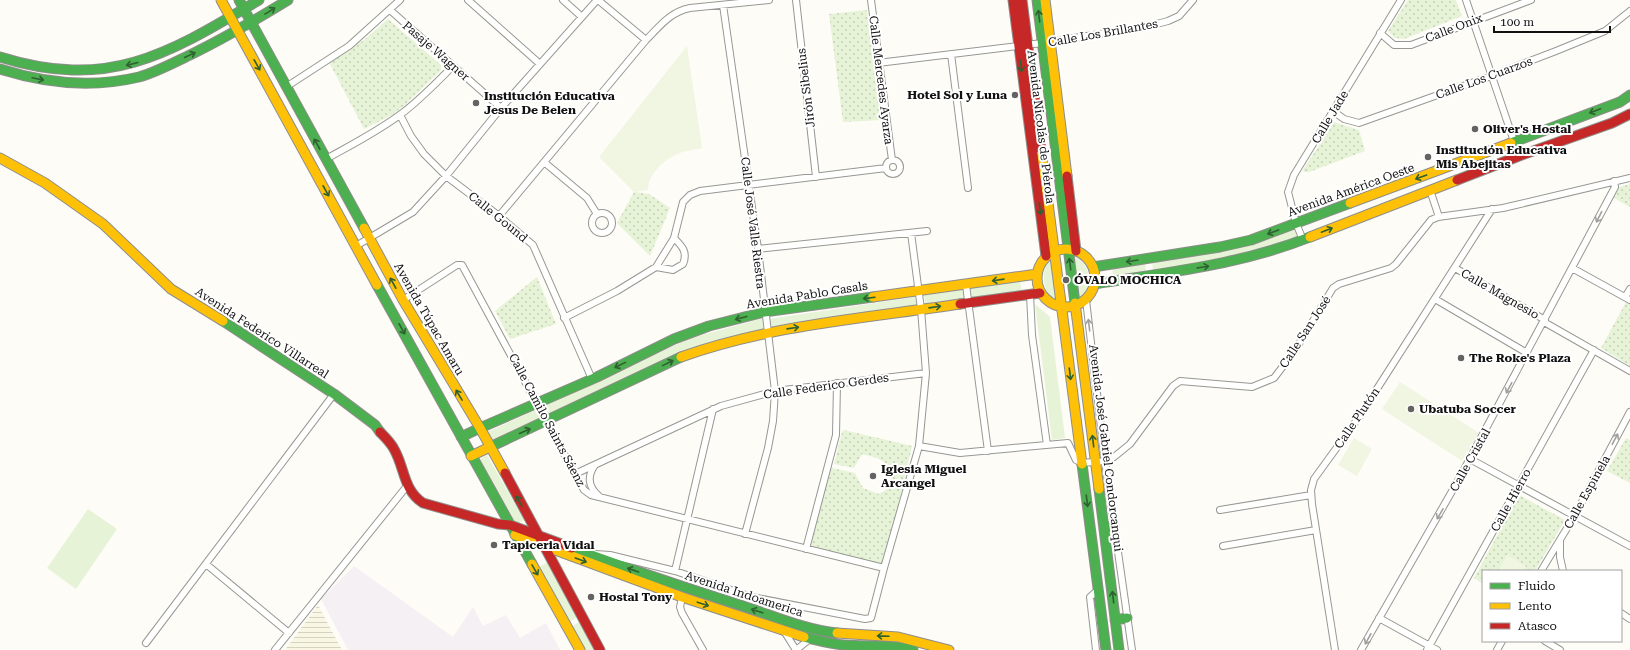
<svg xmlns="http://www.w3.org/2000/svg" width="1630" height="650" font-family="'Roboto Serif',serif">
	<defs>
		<pattern id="farmland-rules" width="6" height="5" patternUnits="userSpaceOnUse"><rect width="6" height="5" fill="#f9f7e4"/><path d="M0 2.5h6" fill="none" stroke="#d4d3c3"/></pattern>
		<pattern id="park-dots" width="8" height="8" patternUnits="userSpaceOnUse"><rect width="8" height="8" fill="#e7f3d7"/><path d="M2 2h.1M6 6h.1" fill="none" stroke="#c5cfb8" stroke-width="1.8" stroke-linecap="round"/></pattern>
	</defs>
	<rect width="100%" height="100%" fill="#fdfcf7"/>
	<!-- industrial -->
	<path fill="#f5f0f3" d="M354,566L453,637L473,607L483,626L506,615L520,638L546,623L560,650H348L321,599Z"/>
	<!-- farmland -->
	<path fill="url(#farmland-rules)" d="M318,605L342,650H285Z"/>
	<!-- grass -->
	<path fill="#e7f3d7" d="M1294,227L1298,239L1249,255L1153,271L1152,260Z
		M1074,256L1080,258C1091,272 1093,286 1081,301Z
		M1052,258L1059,301L1054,302C1043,290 1039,269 1052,258Z
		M1145,261L1146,272L1113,276L1112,266Z
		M1020,281L1022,293L926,307L924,295Z
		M915,297L917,307L771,329L769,319Z
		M1035,304L1050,317L1065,438L1052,440Z
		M764,318L766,330L695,347L550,418L543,406L691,338Z
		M538,409L544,420L492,443L487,432Z
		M487,455L524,520L515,525L478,460Z
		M88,509L117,529L76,589L47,568Z
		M548,562L578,617L569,622L539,567Z
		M581,621L597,650H585L572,626Z"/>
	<!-- park -->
	<path fill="url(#park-dots)" d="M1408,0H1456L1462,16L1404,39L1395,38L1388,31Z
		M867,10L882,120L843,122L829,14Z
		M388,19L441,65V70L406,104L392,115L364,129L329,62L349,46L363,41Z
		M1334,122L1359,130L1365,151L1309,172H1304L1303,170Z
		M1630,184V207L1614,198L1619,187Z
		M634,192L649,194L670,208L650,256L617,223Z
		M537,277L556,324L510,339L495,311Z
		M1626,302L1630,304V366L1601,348Z
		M844,430L912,446L884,567L809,549L828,467L855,473L863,488L879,494L889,488C890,484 892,479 892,475C890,460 874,457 862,454L854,468L834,464L842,432Z
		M1626,438L1630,440V483L1607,471Z
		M1519,495L1565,520L1535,571H1483V584L1474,578Z"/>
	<!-- pitch -->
	<path fill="#f0f6e1" d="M687,46L702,148C694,150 684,151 677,154C663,161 648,174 648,190L634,192L599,157Z
		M1400,382L1479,433L1462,461L1382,409Z
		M1354,438L1372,449L1357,476L1338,465Z
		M1507,555L1526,566L1523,571H1498Z"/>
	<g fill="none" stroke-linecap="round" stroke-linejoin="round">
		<defs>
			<path id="street" d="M468,0L540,64
				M563,0L582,17
				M598,0L646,40
				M796,0L816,177
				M871,0L892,160
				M1466,0L1519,156
				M723,5L758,249L775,391L773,421L768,448L745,534
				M390,10L501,108
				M1380,33L1394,45H1411L1531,0
				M951,54L968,188
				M878,63L1042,43L1145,27L1168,21L1179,16L1193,0
				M286,87L349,46L400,0
				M1333,111L1344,119L1359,123L1491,76L1556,51L1605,31L1630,11
				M400,115L411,136L424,154L446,176L499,216L533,245L592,379
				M326,159C351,145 377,132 401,114C420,100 436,83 453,66
				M886 167a7 7 0 1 1 14 0a7 7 0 1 1-14 0Z
				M544,162L587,198L597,214
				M1430,190L1439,217
				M592 223a10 10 0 1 1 20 0a10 10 0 1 1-20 0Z
				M499,216L646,40C660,26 670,12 690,8L769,0
				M1303,240L1296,223L1288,192L1294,175L1401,0
				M356,246L413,212L446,176L501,108L597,0
				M758,249L927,231
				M656,267L673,270L683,264C688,252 682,246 674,238
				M1455,268L1545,320
				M1572,268L1630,300
				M966,285L988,451
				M1030,295L1032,335L1047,445
				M1625,297L1630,289
				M1435,299L1527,353
				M403,300L457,265H462L575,474L584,490L591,495L884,568
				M1086,300L1105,461L1132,650
				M564,318L617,291L656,267L674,238L683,202L690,195L700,191L886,168
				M1544,322L1630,371
				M919,446L960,453L1068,443L1076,460L1082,463L1105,461L1114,457L1130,444L1173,386L1180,381L1252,387L1274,378L1294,352L1333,288L1339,284L1391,268L1396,264L1431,220L1438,217L1503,208L1630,178
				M1470,459L1630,546
				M595,465C587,476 588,487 599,496
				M575,474L721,406L775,391L926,373
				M1220,510L1311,495
				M1560,541V557L1563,571
				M1223,546L1316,530
				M806,549L836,435L837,383
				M595,554L610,555L675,571L752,597L865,619L871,618L884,568L919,446L926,373L921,309L911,233
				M206,564L289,633
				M675,571L713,409
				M1541,571L1575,515L1630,412
				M682,597L680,607L682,613L703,650
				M1621,613L1630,619
				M1379,618L1437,650
				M784,631L796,650
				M1545,641L1560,650
				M146,643L334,394
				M275,650L407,486
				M796,650L811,638
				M1096,650L1090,597L1098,590
				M1335,650L1312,504L1311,490L1314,479L1359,417L1492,209
				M1361,650L1459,479L1615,187L1614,181
				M1427,650L1594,350
				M1497,650L1502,641"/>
			<path id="fast" d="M239,0L364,228
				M1037,0L1075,303
				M0,57C109,91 168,54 259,0
				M0,69C44,83 93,88 139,77C157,72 175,62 192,54C225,38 257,19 288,0
				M1511,143L1620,102L1630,95
				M1093,267L1220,247L1251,240L1350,203
				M1095,284C1168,272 1240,265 1310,237
				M377,285L532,564
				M223,321L334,394L375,425L380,432
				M480,428L597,377L674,339L709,326L764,312L873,297
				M461,437L480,428
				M490,447L681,357
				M1082,464L1106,650
				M1099,489L1119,650
				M1104,528L1114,526
				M572,548C629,569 686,588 743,606C774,616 806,630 837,633
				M1115,620L1127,618
				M804,637C818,640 831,644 844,645C868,647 890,644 913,650"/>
			<path id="slow" d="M221,0L377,285
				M1045,0L1067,176
				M1041,149L1082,464
				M0,158L45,183L103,224L171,289L223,321
				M1350,203L1511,143
				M364,228L403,300L480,428L505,473
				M1310,237L1457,180
				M1037 278a29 29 0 1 1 58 0a29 29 0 1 1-58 0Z
				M873,297L1037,274
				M1075,303L1099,489
				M681,357C770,325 867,318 960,304
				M471,456L490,447
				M515,535L682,597L804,637
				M532,564L580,650
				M837,633L898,637L949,650"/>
			<path id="jam" d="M1013,0L1046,256
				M1022,0L1041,149
				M1067,176L1076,251
				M1457,180L1519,156L1612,123L1630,114
				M960,304L1040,293
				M380,432C385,437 391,443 394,449C405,468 403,490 423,503L498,524L510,525L572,548
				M505,473L600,650"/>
		</defs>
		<!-- street casing -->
		<use href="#street" stroke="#979795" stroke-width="8"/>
		<!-- fast casing -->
		<use href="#fast" stroke="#8e8d8b" stroke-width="11"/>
		<!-- slow casing -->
		<use href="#slow" stroke="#8e8d8b" stroke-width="11"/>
		<!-- jam casing -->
		<use href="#jam" stroke="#8e8d8b" stroke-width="11"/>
		<!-- street -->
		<use href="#street" stroke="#fffffe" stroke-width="6"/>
		<!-- fast -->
		<use href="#fast" stroke="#4caf50" stroke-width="9"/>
		<!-- slow -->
		<use href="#slow" stroke="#ffc107" stroke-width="9"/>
		<!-- jam -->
		<use href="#jam" stroke="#c62828" stroke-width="9"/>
	</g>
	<!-- one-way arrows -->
	<defs><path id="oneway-shaft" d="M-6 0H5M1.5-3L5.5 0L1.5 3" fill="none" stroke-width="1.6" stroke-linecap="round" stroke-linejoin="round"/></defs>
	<g stroke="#2e6030">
		<use href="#oneway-shaft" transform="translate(270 11) rotate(-32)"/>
		<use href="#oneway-shaft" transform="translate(1039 16) rotate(-97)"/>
		<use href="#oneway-shaft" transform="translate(190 55) rotate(-25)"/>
		<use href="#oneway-shaft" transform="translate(132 64) rotate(166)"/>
		<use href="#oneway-shaft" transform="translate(257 65) rotate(61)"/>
		<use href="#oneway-shaft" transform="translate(1021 66) rotate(83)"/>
		<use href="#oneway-shaft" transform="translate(38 79) rotate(12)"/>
		<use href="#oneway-shaft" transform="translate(1595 111) rotate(159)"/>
		<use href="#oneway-shaft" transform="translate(317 144) rotate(-119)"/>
		<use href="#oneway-shaft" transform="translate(1421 177) rotate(160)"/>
		<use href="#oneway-shaft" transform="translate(326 191) rotate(61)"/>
		<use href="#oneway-shaft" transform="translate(1040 209) rotate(83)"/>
		<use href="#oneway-shaft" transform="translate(1327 230) rotate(-21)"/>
		<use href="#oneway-shaft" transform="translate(1273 232) rotate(160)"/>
		<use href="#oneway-shaft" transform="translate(1132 261) rotate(171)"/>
		<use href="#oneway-shaft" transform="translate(1070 264) rotate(-97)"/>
		<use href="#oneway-shaft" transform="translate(1203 267) rotate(-9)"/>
		<use href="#oneway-shaft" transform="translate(998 280) rotate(172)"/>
		<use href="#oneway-shaft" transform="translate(393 283) rotate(-119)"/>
		<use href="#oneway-shaft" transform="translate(869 298) rotate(173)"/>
		<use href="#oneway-shaft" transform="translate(935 307) rotate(-8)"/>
		<use href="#oneway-shaft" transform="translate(741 318) rotate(165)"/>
		<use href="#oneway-shaft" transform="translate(793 328) rotate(-8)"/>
		<use href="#oneway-shaft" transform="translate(402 329) rotate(61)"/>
		<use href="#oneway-shaft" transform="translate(668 363) rotate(-26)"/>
		<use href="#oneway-shaft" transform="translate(620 365) rotate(154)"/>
		<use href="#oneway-shaft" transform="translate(1070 374) rotate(83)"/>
		<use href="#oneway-shaft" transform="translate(459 395) rotate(-121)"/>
		<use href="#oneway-shaft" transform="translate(525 431) rotate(-24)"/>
		<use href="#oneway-shaft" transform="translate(1093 441) rotate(-97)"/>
		<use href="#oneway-shaft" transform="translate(519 501) rotate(-119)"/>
		<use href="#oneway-shaft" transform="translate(1087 501) rotate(83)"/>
		<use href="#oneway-shaft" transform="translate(581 560) rotate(20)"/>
		<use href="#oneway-shaft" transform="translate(535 570) rotate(60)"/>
		<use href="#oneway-shaft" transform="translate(633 570) rotate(-161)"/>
		<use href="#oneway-shaft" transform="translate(1113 597) rotate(-97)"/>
		<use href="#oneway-shaft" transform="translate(703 604) rotate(18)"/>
		<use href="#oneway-shaft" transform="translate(757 611) rotate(-162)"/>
		<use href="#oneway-shaft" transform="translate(883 636) rotate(-178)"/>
	</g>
	<g stroke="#a0a09f">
		<use href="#oneway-shaft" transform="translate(1599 217) rotate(117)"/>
		<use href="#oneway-shaft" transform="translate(1089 325) rotate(-97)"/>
		<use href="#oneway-shaft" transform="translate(1509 388) rotate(118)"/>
		<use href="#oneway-shaft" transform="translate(1615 439) rotate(-62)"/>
		<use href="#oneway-shaft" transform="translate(1440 514) rotate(120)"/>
		<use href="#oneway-shaft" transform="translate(1368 639) rotate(119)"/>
	</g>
	<!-- markers -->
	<g fill="#646362" stroke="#fff" stroke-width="1.5">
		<circle cx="1015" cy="95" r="4"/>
		<circle cx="476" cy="103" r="4"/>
		<circle cx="1475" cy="129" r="4"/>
		<circle cx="1428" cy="157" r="4"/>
		<circle cx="1066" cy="280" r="4"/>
		<circle cx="1461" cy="358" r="4"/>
		<circle cx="1411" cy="409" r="4"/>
		<circle cx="873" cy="476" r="4"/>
		<circle cx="494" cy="545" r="4"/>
		<circle cx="591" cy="597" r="4"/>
	</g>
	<g text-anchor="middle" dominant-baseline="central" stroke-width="4" stroke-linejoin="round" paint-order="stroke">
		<!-- street labels -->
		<g font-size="12" fill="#111" stroke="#fff">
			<text transform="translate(1454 28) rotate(-21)">Calle Onix</text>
			<text transform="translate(1103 33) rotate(-10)">Calle Los Brillantes</text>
			<text transform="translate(436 51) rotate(41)">Pasaje Wagner</text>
			<text transform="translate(1484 78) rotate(-20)">Calle Los Cuarzos</text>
			<text transform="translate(881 80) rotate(83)">Calle Mercedes Ayarza</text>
			<text transform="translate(806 88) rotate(-97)">Jirón Sibelius</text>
			<text transform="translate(1330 117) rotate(-59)">Calle Jade</text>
			<text transform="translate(1041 127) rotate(83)">Avenida Nicolás de Piérola</text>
			<text transform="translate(1351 190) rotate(-20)">Avenida América Oeste</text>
			<text transform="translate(498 217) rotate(39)">Calle Gound</text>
			<text transform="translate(753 223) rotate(83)">Calle José Valle Riestra</text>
			<text transform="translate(1500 294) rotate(30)">Calle Magnesio</text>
			<text transform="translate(807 295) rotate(-9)">Avenida Pablo Casals</text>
			<text transform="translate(429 319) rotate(60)">Avenida Túpac Amaru</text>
			<text transform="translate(1305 332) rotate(-57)">Calle San José</text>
			<text transform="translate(262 333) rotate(33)">Avenida Federico Villarreal</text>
			<text transform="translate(826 386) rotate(-8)">Calle Federico Gerdes</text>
			<text transform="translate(1357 418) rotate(-56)">Calle Plutón</text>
			<text transform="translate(547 420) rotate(62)">Calle Camilo Saints Sáenz</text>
			<text transform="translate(1106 448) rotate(83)">Avenida José Gabriel Condorcanqui</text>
			<text transform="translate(1470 460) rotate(-61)">Calle Cristal</text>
			<text transform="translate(1587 492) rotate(-61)">Calle Espinela</text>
			<text transform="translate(1511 500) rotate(-61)">Calle Hierro</text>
			<text transform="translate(744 594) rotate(18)">Avenida Indoamerica</text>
		</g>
		<!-- poi labels -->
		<g font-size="12" font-weight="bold" fill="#111" stroke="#fff" text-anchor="start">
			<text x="1007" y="95" text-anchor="end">Hotel Sol y Luna</text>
			<text x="484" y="96">Institución Educativa<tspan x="484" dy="14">Jesus De Belen</tspan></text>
			<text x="1483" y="129">Oliver's Hostal</text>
			<text x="1436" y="150">Institución Educativa<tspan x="1436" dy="14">Mis Abejitas</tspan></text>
			<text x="1074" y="280">ÓVALO MOCHICA</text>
			<text x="1469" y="358">The Roke's Plaza</text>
			<text x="1419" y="409">Ubatuba Soccer</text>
			<text x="881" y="469">Iglesia Miguel<tspan x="881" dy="14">Arcangel</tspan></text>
			<text x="502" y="545">Tapiceria Vidal</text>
			<text x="599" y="597">Hostal Tony</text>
		</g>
	</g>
	<!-- legend -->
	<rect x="1482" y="570" width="140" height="72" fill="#ffffff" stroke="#a0a0a0"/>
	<rect x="1490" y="583" width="20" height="6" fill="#4caf50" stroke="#a0a0a0"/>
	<text x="1518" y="590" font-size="12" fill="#111111">Fluido</text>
	<rect x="1490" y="603" width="20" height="6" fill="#ffc107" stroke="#a0a0a0"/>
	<text x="1518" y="610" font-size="12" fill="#111111">Lento</text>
	<rect x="1490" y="623" width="20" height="6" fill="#c62828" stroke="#a0a0a0"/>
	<text x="1518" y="630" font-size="12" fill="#111111">Atasco</text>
	<!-- scale -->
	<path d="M1494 26v6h116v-6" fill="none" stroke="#111111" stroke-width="2"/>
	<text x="1500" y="26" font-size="12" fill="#111111" stroke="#ffffff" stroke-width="3" paint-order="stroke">100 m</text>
</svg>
